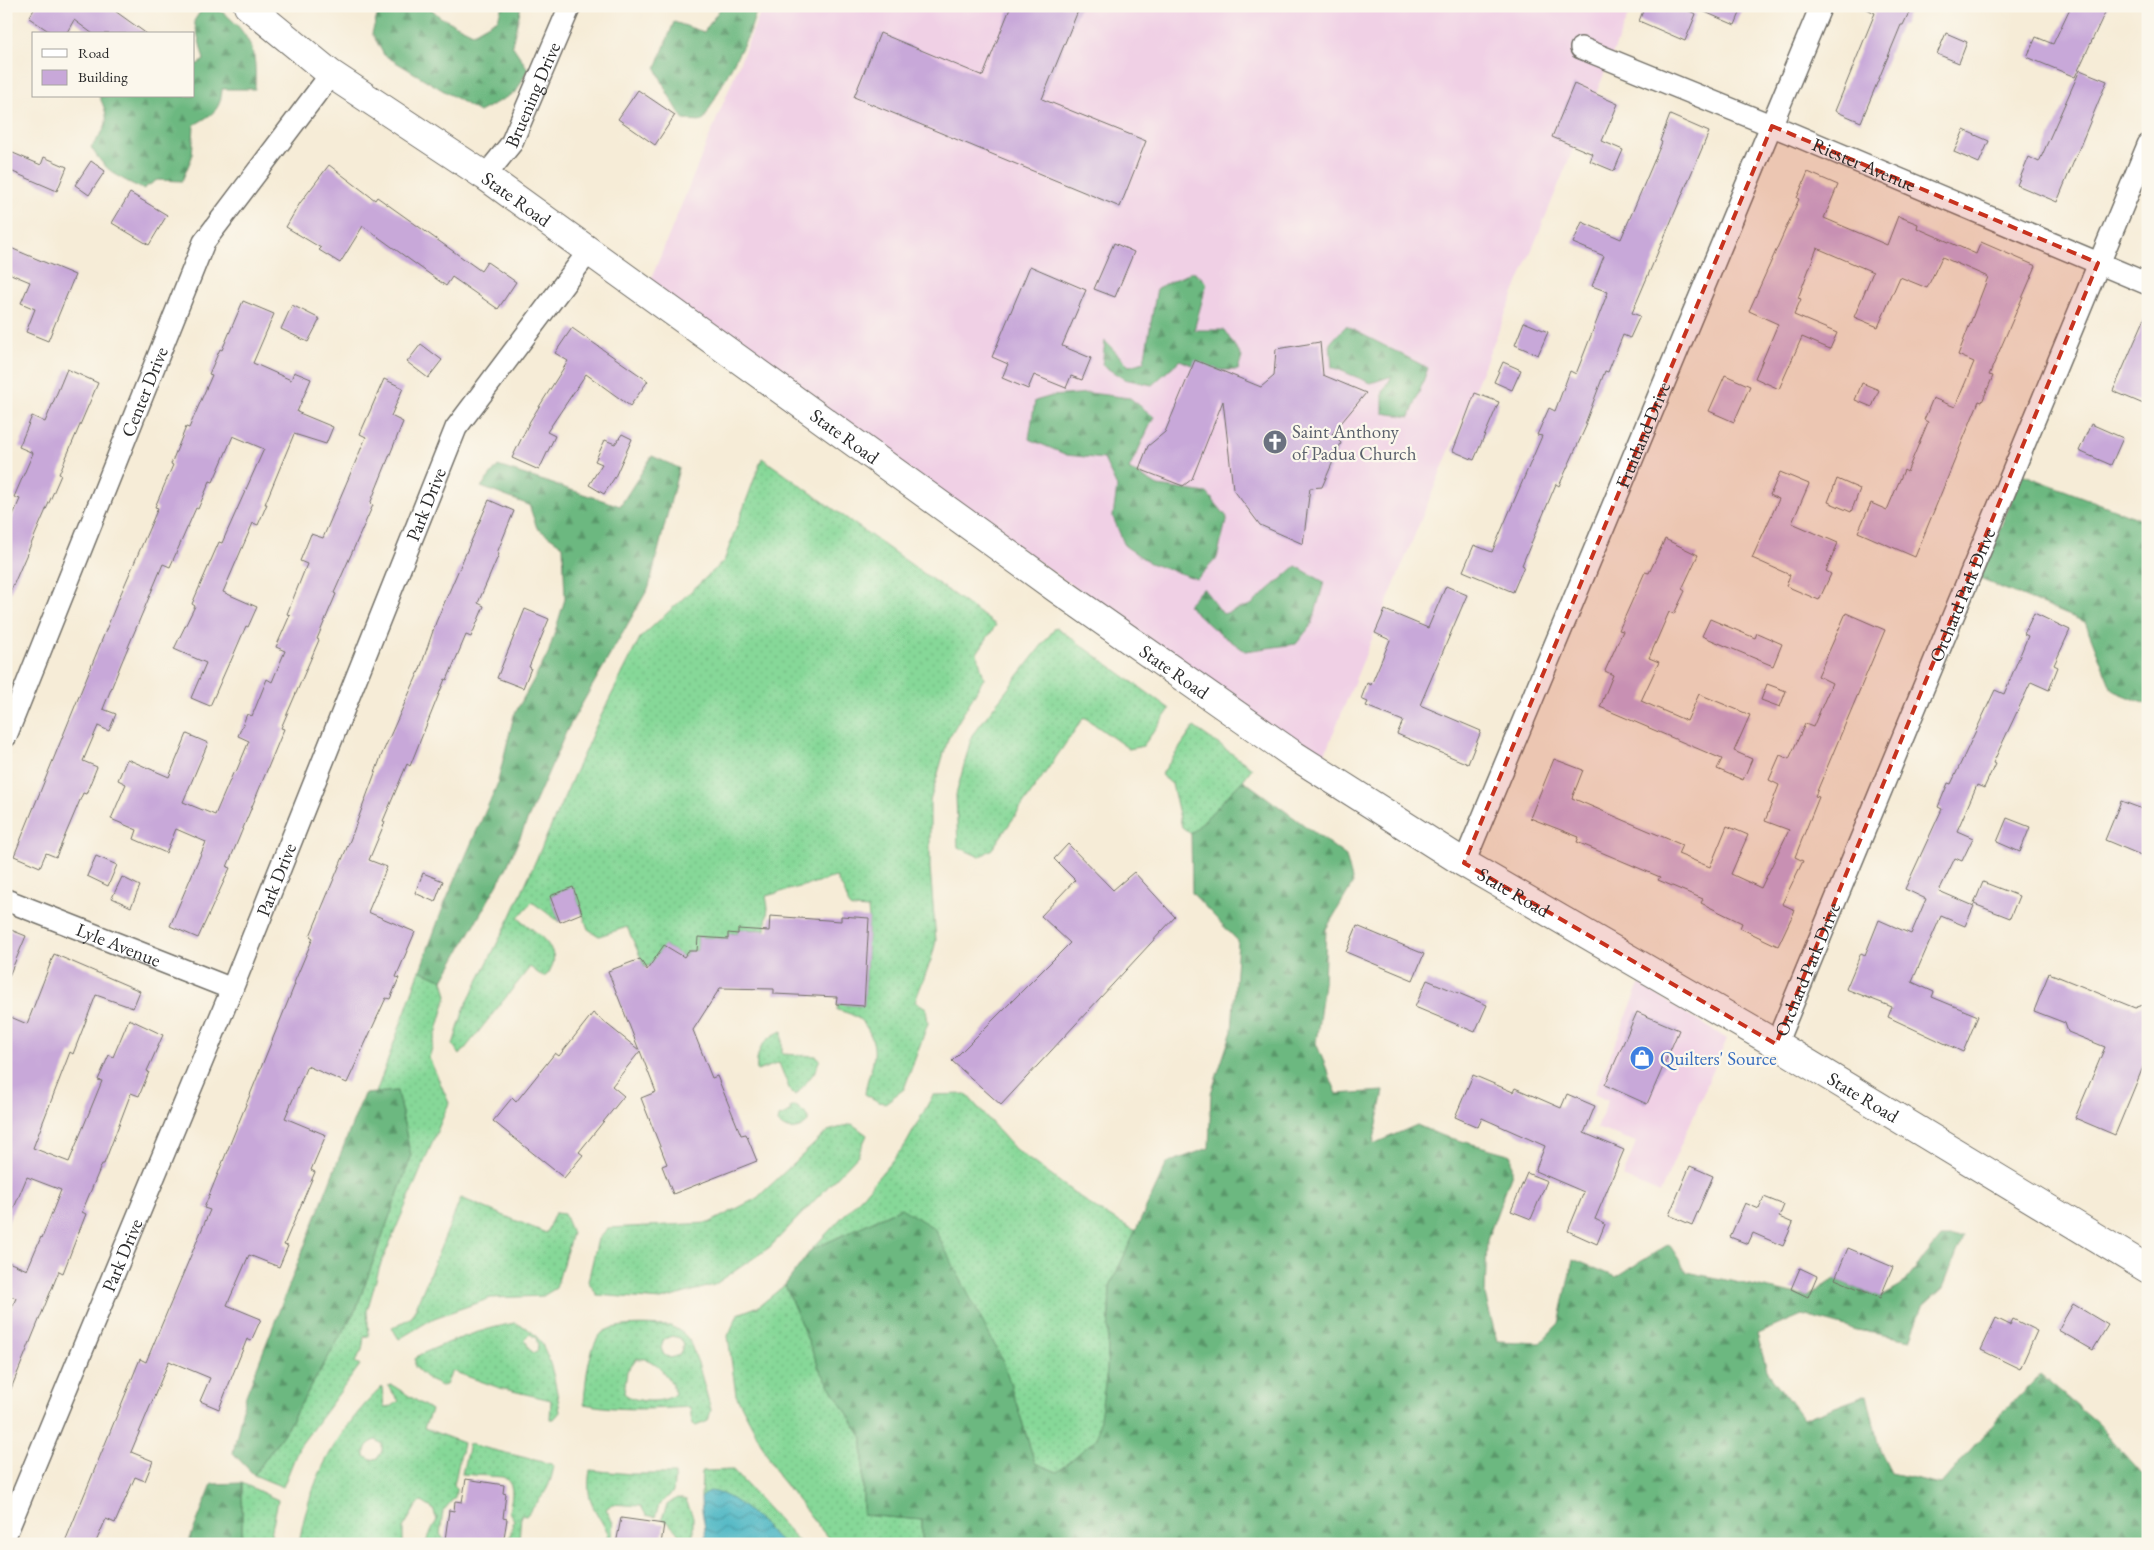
<svg xmlns="http://www.w3.org/2000/svg" width="2154" height="1550" font-family="'EB Garamond',serif">
	<defs>
		<pattern id="grass-dots" width="8" height="8" patternUnits="userSpaceOnUse" patternTransform="scale(1.25)"><rect width="8" height="8" fill="#86d898"/><path d="M2 2h.1M6 6h.1" fill="none" stroke="#74ba83" stroke-width="1.8" stroke-linecap="round"/></pattern>
		<pattern id="forest-firs" width="22" height="20" patternUnits="userSpaceOnUse" patternTransform="scale(1.25)"><rect width="22" height="20" fill="#6cb880"/><path d="M5 1l3.5 6h-7zM16 11l3.5 6h-7z" fill="#599669"/></pattern>
		<pattern id="water-waves" width="16" height="10" patternUnits="userSpaceOnUse" patternTransform="scale(1.25)"><rect width="16" height="10" fill="#48b5c3"/><path d="M0 5q4-4 8 0t8 0" fill="none" stroke="#3c939f"/></pattern>
	</defs>
	<rect width="100%" height="100%" fill="#fbf7ec"/>
	<filter id="ink" filterUnits="userSpaceOnUse"><feTurbulence type="fractalNoise" baseFrequency=".02" numOctaves="2"/><feDisplacementMap in="SourceGraphic" scale="10" xChannelSelector="R" yChannelSelector="G"/><feConvolveMatrix kernelMatrix="1 2 1 2 8 2 1 2 1" color-interpolation-filters="sRGB"/></filter>
	<filter id="wash" filterUnits="userSpaceOnUse"><feTurbulence type="fractalNoise" baseFrequency=".0096" numOctaves="4" result="noise"/><feDisplacementMap in="SourceGraphic" scale="20" xChannelSelector="R" yChannelSelector="G"/><feGaussianBlur stdDeviation="1.12" result="paint"/><feColorMatrix in="noise" values="0 0 0 0 0 0 0 0 0 0 0 0 0 0 0 0 0 1.4 0 .05"/><feComposite in="paint" operator="in"/></filter>
	<g filter="url(#wash)">
		<rect width="100%" height="100%" fill="#f6ecd7"/>
		<!-- built -->
		<path fill="#f0d0e5" d="M763,6H1632L1321,763L649,284Z
			M1640,984L1727,1039L1660,1193L1623,1177L1636,1142L1597,1128L1608,1101L1594,1094Z"/>
		<!-- grass -->
		<path fill="url(#grass-dots)" stroke="#588262" fill-rule="evenodd" d="M762,458L996,625L977,653L984,678L948,739L930,801V868L936,941L931,960L915,1001L926,1008L928,1023L904,1089L885,1103L879,1102L865,1094C868,1067 883,1055 867,1028C860,1017 850,1013 837,1010L838,1004L864,1006L869,918L868,909C841,907 853,910 844,891C842,886 838,883 836,877L766,896L768,908L765,930L738,929V934L728,933V939L698,937L697,951H688L684,957L664,945L651,965L645,967L627,927L599,936L588,929L573,887L550,896L560,922L532,902L518,918C531,929 563,948 551,968C549,973 548,975 543,977L530,967L460,1055L453,1045L464,1009L511,916L595,728L640,638L724,561Z
			M1056,627L1170,709L1143,746L1129,749L1084,717L992,849L980,857L958,847L956,795L972,735Z
			M1194,727L1252,768L1243,780L1191,834L1182,827L1172,784L1161,775Z
			M420,970L443,980L447,996L429,1058L449,1103L380,1266L367,1311L369,1336L364,1337L362,1350L355,1362L360,1365L299,1447L283,1487L254,1475L284,1433L356,1309L411,1157L397,1091L376,1093Z
			M782,1031V1054L816,1056L820,1059L814,1073L796,1095L791,1093L779,1063L757,1071C755,1051 764,1038 782,1031Z
			M966,1094L1015,1149L1099,1211L1136,1231L1110,1286L1107,1371L1098,1438L1057,1472L1035,1463L1003,1361L901,1208L811,1250L864,1194L906,1144L933,1095Z
			M796,1106L808,1116V1122C799,1131 787,1132 778,1123L779,1117L791,1112L790,1108Z
			M852,1124L867,1135L858,1155L770,1247L714,1285L661,1300L597,1295L588,1281L598,1239L608,1228L709,1223L757,1198L828,1131Z
			M461,1198L546,1233L555,1213L564,1214L572,1233L556,1288L543,1296L491,1298L434,1318L399,1339L392,1328L412,1317Z
			M785,1285L820,1370L863,1438V1515L922,1520V1544H833L779,1477L736,1395L728,1336L738,1314L759,1306Z
			M515,1323C522,1326 530,1329 535,1335C551,1351 557,1391 560,1412L554,1419H550L551,1400L500,1388L452,1371L446,1385L442,1386L429,1380L415,1367V1359L419,1355C451,1341 481,1329 515,1323ZM530,1334L536,1338L538,1345L537,1352L534,1353L529,1349L525,1339Z
			M671,1326L683,1333L689,1340L698,1363L711,1410L708,1421L696,1426L692,1424L690,1407C655,1409 618,1411 584,1404C585,1387 588,1346 602,1333C615,1322 654,1326 671,1326ZM672,1336L680,1338L684,1345L679,1355L671,1358L664,1355L661,1348L664,1339ZM636,1359C640,1359 644,1358 648,1360C658,1364 674,1383 675,1394C665,1404 633,1403 624,1393L627,1371Z
			M392,1385L431,1410L424,1428L463,1443L454,1485L457,1488L455,1497L443,1511L440,1534L444,1540L448,1541V1544H425L437,1520L433,1509L422,1502L418,1503L403,1528V1544H299C309,1481 336,1431 382,1387L384,1407L392,1406L399,1401L388,1386ZM376,1440L382,1444V1451L378,1458L371,1460L365,1456C364,1447 368,1443 376,1440Z
			M469,1444L551,1464L554,1466C549,1492 542,1496 526,1516L521,1515L519,1540L520,1544H508L514,1520L509,1512C511,1499 517,1485 503,1477L462,1474Z
			M590,1470L630,1474H675L673,1492L659,1505L655,1517L646,1515L641,1506L612,1504L606,1509L613,1523L610,1544H605L608,1533C594,1507 585,1501 590,1470Z
			M733,1470L801,1544H783L762,1524L708,1491L701,1498L702,1471Z
			M242,1483L278,1500L269,1544H242Z
			M677,1498L686,1500L693,1517V1544H681C682,1533 670,1525 662,1518L667,1505Z"/>
		<!-- forest -->
		<path fill="url(#forest-firs)" stroke="#4c7256" d="M204,6C225,6 251,36 254,57C256,67 255,79 255,89H222C221,111 211,115 194,125L192,157L182,181L157,180L143,189C119,178 105,171 91,147C108,127 111,120 99,96H194V64H198L204,60L194,21Z
			M380,6H428L440,17L473,33L498,19L502,6H521L512,45L528,69L516,92L479,112L384,55L372,33Z
			M722,6H758L749,34L703,121L684,120L668,94L656,68L674,22L704,32Z
			M1193,271L1207,283L1194,330H1224L1242,357L1238,370H1203L1180,360L1152,385L1124,379L1102,365L1105,341L1129,366L1144,362L1157,288Z
			M1346,326L1428,368L1410,417L1383,413V392L1392,376L1371,383L1332,367L1330,343Z
			M1090,393L1130,398L1154,417L1129,469L1158,486L1207,493L1227,517L1217,558L1197,579L1150,563L1125,546L1113,517L1117,487L1104,459L1067,455L1029,439L1035,401L1052,396Z
			M652,456L679,468L649,587L567,730L506,869L443,980L420,970L444,905L497,785L514,715L548,654L565,599L563,546L537,528L529,505L481,487L498,466L620,506Z
			M2022,474L2148,522V705L2112,690L2085,622L1980,579Z
			M1296,566L1324,582L1312,624L1296,644L1245,651L1215,630L1187,605L1203,588L1223,614L1251,605Z
			M1243,780L1346,856L1353,883L1326,929L1324,983L1316,1043L1337,1094L1384,1091L1373,1144L1417,1125L1440,1135L1512,1155V1173L1487,1240L1485,1295L1497,1341L1540,1343L1559,1323L1573,1259L1616,1277L1669,1244L1687,1272L1808,1297L1835,1279L1880,1298L1901,1286L1941,1237H1963L1943,1288L1923,1306L1910,1340L1857,1330L1802,1315L1757,1334L1767,1371L1803,1419L1867,1395L1880,1451L1891,1473L1941,1484L2004,1411L2040,1375L2097,1423L2148,1480V1544H922V1520L863,1515V1438L820,1370L785,1285L811,1250L901,1208L934,1228L1003,1361L1035,1463L1057,1472L1097,1438L1107,1371L1110,1286L1167,1163L1209,1148L1211,1093L1232,1031L1238,941L1192,893L1191,834Z
			M397,1091L411,1157L356,1309L284,1433L254,1475L233,1453L245,1398L364,1094Z
			M242,1483V1544H188L212,1484Z"/>
		<!-- water -->
		<path fill="url(#water-waves)" stroke="#3a7077" d="M708,1491C734,1491 764,1526 783,1544H705C707,1528 701,1514 701,1498Z"/>
		<g id="blocks">
			<!-- building -->
			<path fill="#c8a8d9" d="M36,6H108L147,34H93L74,20L66,34H53L29,18Z
				M1011,6H1080L1042,99L1146,141L1120,207L854,97L880,33L983,76Z
				M1645,6H1678L1696,14L1685,41L1639,21Z
				M1691,6H1743L1735,25Z
				M1861,6H1912L1903,25H1901L1861,122L1835,111L1875,13Z
				M2071,6H2108L2075,77L2027,57L2036,37L2053,44Z
				M1946,33L1967,42L1959,63L1937,54Z
				M2080,70L2107,81L2057,202L2017,185L2029,157L2039,162Z
				M1574,84L1618,104L1602,141L1623,150L1614,171L1590,161L1593,154L1552,137Z
				M638,90L675,115L655,145L618,119Z
				M1670,115L1709,132L1632,313L1640,316L1630,338L1623,335L1608,372L1605,371L1585,424H1587L1559,486L1556,484L1522,565L1524,566L1513,592L1463,571L1474,545L1492,552L1542,436L1537,435L1549,408L1555,411L1570,371L1576,374L1608,292L1592,286L1604,256L1573,243L1582,222L1621,239L1662,142L1660,141Z
				M1964,130L1989,141L1979,163L1954,152Z
				M6,150L41,165L44,157L67,167L57,191L6,169Z
				M91,161L105,171L89,195L75,185Z
				M329,165L375,200L377,197L481,271L487,262L516,282L498,309L452,277L446,286L363,226L340,263L319,250L321,248L286,227L300,203Z
				M1808,172L1838,185L1824,218L1887,245L1898,216L1918,224L1917,228L1976,254L1981,242L2036,266L1989,375L1993,376L1982,402L1979,401L1915,557L1858,532L1871,503L1887,510L1904,470L1907,472L1928,422L1924,420L1933,398L1955,407L1974,362L1958,355L1988,277L1942,257L1927,288L1900,277L1878,327L1854,317L1873,272L1817,248L1798,298L1801,299L1794,315L1837,333L1830,349L1802,337L1779,389L1755,378L1778,324L1749,311L1799,199L1797,198Z
				M130,193L167,215L149,245L112,223Z
				M1114,243L1134,252L1115,297L1094,289Z
				M6,246L75,275L48,341L26,332L35,309L21,303L30,282L6,272Z
				M1030,266L1086,290L1062,346L1091,358L1082,380L1071,376L1066,388L1034,375L1028,389L1002,378L1008,364L992,357Z
				M243,301L274,314L253,363L291,380L294,372L311,379L297,412L333,427L326,444L294,434L265,504H267L258,525L253,523L223,592L257,607L248,627L246,626L230,663H229L210,706L191,698L206,663L174,649L195,606L192,604L219,542L222,543L264,449L233,436L213,482L210,481L198,509L196,508L170,567L163,564L121,664L103,709L116,714L109,731L98,726L83,761L97,767L86,794L83,793L56,857L46,853L40,867L14,856L119,598L158,508L155,507L173,465L171,464L186,427L189,428L212,375L209,374L220,349L222,350Z
				M292,305L320,319L308,342L281,329Z
				M2148,311V406L2113,391Z
				M1524,322L1548,332L1538,355L1515,345Z
				M572,328L648,381L630,406L586,374L547,432L555,436L539,470L512,458L530,421L568,361L555,353Z
				M1320,342L1323,375L1366,393L1332,434L1341,443L1322,487L1310,488L1303,544L1260,525L1233,489L1223,401L1192,479L1183,486L1139,469L1148,446L1165,432L1195,360L1261,387L1274,376L1276,349Z
				M421,344L442,360L428,378L407,362Z
				M1503,362L1521,370L1512,390L1494,382Z
				M67,369L98,383L59,474L61,475L6,602V531L20,499L14,497L33,453L19,447L32,416L45,422Z
				M1725,375L1750,386L1734,422L1709,411Z
				M384,379L403,388L391,416L403,422L370,504L373,505L334,593L336,594L317,639L319,640L281,728L284,729L227,867L230,868L198,938L170,926L206,842L176,829L166,853L134,839L137,830L111,819L126,784L118,780L127,759L169,777L187,734L208,743L183,802L215,815L234,771L236,772L249,741L238,736L247,714L252,716L267,679L272,682L285,651L276,647L290,615L287,614L307,564L300,561L311,534L323,538L366,437L360,434Z
				M1862,383L1879,390L1872,407L1855,400Z
				M1475,393L1499,402L1474,460L1453,451Z
				M2091,424L2123,438L2111,465L2079,451Z
				M622,434L632,439L615,477L604,494L589,485L602,464L595,461L605,440L615,444Z
				M1780,472L1809,484L1792,523L1838,543L1826,571L1831,574L1819,600L1786,586L1790,575L1752,558L1779,499L1770,495Z
				M1837,479L1860,489L1851,512L1828,502Z
				M489,500L514,511L497,553L499,554L478,603L484,606L471,637L466,635L447,680L445,679L410,766L407,764L383,821L385,822L369,860L387,867L368,912L415,932L396,977L399,978L390,999L386,998L347,1083L307,1066L285,1118L326,1135L311,1170L315,1172L284,1245L288,1246L279,1267L249,1255L227,1305L261,1319L251,1341L247,1339L219,1409L200,1401L210,1378L169,1361L131,1452L153,1461L145,1481L135,1477L115,1523L106,1519L95,1544H64L140,1359L146,1362L210,1210L204,1208L295,984L294,983L313,938L310,936L351,838L382,754L420,669L436,622Z
				M1665,539L1698,555L1682,589L1685,591L1674,614L1669,612L1649,658L1659,662L1641,701L1687,721L1699,694L1750,715L1734,751L1752,759L1743,780L1717,769L1722,759L1600,707L1613,675L1605,671L1623,631L1619,630L1645,572L1649,573Z
				M1446,586L1467,595L1420,705L1481,731L1468,764L1397,734L1403,721L1366,706L1368,702L1361,699L1367,683L1371,685L1390,640L1375,633L1385,610L1428,628Z
				M525,609L549,619L529,667L531,668L523,688L497,678Z
				M1846,613L1885,630L1815,796L1819,797L1795,857L1803,861L1782,904L1795,910L1778,946L1740,928L1742,923L1701,903L1703,899L1658,880L1660,877L1577,842L1579,837L1530,818L1554,759L1583,770L1572,798L1682,845L1678,854L1710,867L1727,826L1748,835L1731,874L1761,888L1789,830L1765,821L1779,785L1769,780L1780,755L1789,759L1805,724L1813,727L1832,683L1818,676Z
				M2034,613L2070,630L2054,665L2058,667L2049,690L2031,682L1993,763L1995,764L1984,788L1977,785L1957,831L1973,838L1962,861L1955,858L1939,891L1974,906L1965,926L1941,916L1912,982L1934,992L1932,997L1978,1016L1963,1052L1888,1017L1892,1007L1846,989L1861,953L1865,955L1879,920L1911,934L1926,899L1905,889L1942,809L1938,807L1948,783L1951,784L1995,690L2004,694L2028,636L2024,634Z
				M1710,619L1755,638L1757,633L1782,644L1773,666L1702,636Z
				M1767,684L1786,691L1780,707L1761,700Z
				M2121,801L2148,811V858L2105,840Z
				M2007,818L2030,827L2020,852L1997,842Z
				M1068,844L1113,890L1134,872L1175,917L1001,1105L952,1061L1070,943L1041,916L1075,880L1054,859Z
				M96,856L117,865L108,886L87,876Z
				M423,873L443,881L435,902L415,893Z
				M122,877L140,886L131,907L112,898Z
				M1983,882L2019,896L2010,918L1974,904Z
				M573,887L582,913L560,922L550,896Z
				M770,916L841,921V916L869,918L864,1006L836,1004L837,997L774,994V989L720,988L693,1030L712,1078L717,1076L741,1135L746,1134L757,1161L673,1194L662,1166L667,1164L641,1098L656,1092L640,1051L612,1086L624,1096L579,1152L583,1155L564,1178L493,1121L512,1098L516,1102L555,1053L559,1056L593,1013L639,1050L608,971L640,959L647,970L664,945L684,957L688,951H697L698,937L728,939V933L738,934V929L769,931Z
				M1357,926L1424,954L1413,980L1346,952Z
				M6,928L26,936L6,983Z
				M54,954L140,991L133,1008L96,995L73,1054L70,1052L33,1148L69,1162L102,1081L98,1080L109,1055L113,1057L129,1019L163,1035L147,1071L149,1072L139,1096L131,1093L104,1164H102L82,1212L86,1214L75,1242L63,1273L59,1271L6,1401V1322L16,1298L6,1294V1261L27,1270L41,1237L42,1238L61,1190L27,1177L6,1227V1015L27,1024Z
				M2049,973L2135,1008L2148,1003V1055L2115,1135L2075,1118L2105,1047L2068,1032L2065,1023L2034,1011Z
				M1427,980L1487,1005L1475,1032L1415,1007Z
				M1637,1012L1679,1030L1647,1104L1605,1085Z
				M1473,1075L1513,1092L1515,1088L1561,1108L1567,1094L1595,1106L1584,1133L1624,1150L1595,1219L1605,1224L1597,1244L1568,1231L1584,1192L1535,1171L1545,1146L1482,1118L1478,1127L1455,1117Z
				M1690,1166L1713,1176L1692,1225L1669,1215Z
				M1527,1173L1547,1181L1531,1219L1511,1211Z
				M1764,1197L1784,1205L1779,1217L1793,1223L1783,1246L1753,1233L1748,1244L1730,1237L1745,1203L1759,1209Z
				M1848,1248L1893,1267L1880,1298L1835,1279Z
				M1800,1268L1817,1276L1808,1297L1791,1289Z
				M2073,1304L2108,1325L2093,1350L2058,1330Z
				M1996,1318L2010,1325L2013,1319L2037,1331L2020,1369L1981,1350Z
				M466,1479L504,1485L503,1493L506,1494L503,1518L507,1519L503,1544H448V1541L445,1540L449,1510L454,1511L455,1501L462,1502Z
				M621,1518L664,1524L661,1544H616Z"/>
		</g>
	</g>
	<g filter="url(#ink)">
		<use href="#blocks" fill-opacity="0" stroke="#726f67" stroke-width="1"/>
		<g fill="none" stroke-linecap="round" stroke-linejoin="round">
			<defs>
				<g id="street">
					<path id="s1" d="M1581,48L1790,133L2148,284"/>
					<path id="s2" d="M485,176L511,144L570,6"/>
					<path id="s3" d="M6,736L204,242L331,74"/>
					<path id="s4" d="M1464,863L1821,6"/>
					<path id="s5" d="M6,900L232,989"/>
					<path id="s6" d="M1776,1044L2148,145"/>
					<path id="s7" d="M6,1534L232,989L456,428L589,251"/>
				</g>
				<g id="secondary">
					<path id="s8" d="M248,6L331,74L485,176L1057,589L1294,755L1464,863L1776,1044L2148,1269"/>
				</g>
			</defs>
			<!-- street casing -->
			<use href="#street" stroke="#726f67" stroke-width="24"/>
			<!-- secondary casing -->
			<use href="#secondary" stroke="#726f67" stroke-width="30"/>
			<!-- street -->
			<use href="#street" stroke="#fff" stroke-width="21"/>
			<!-- secondary -->
			<use href="#secondary" stroke="#fff" stroke-width="28"/>
		</g>
	</g>
	<!-- marked area -->
	<path fill="#c8321e" fill-opacity="0.2" stroke="#c8321e" stroke-width="4" stroke-dasharray="10 6" stroke-linejoin="round" d="M1772,126L2098,263L1776,1044L1464,863Z"/>
	<!-- icons -->
	<defs>
		<symbol id="church-disc" viewBox="-11 -11 22 22"><circle r="9.5" fill="#6b7280" stroke="#fbf7ec"/><path d="M-1.2-6h2.4v3.5h3.3v2.4h-3.3V6h-2.4V-.1h-3.3v-2.4h3.3Z" fill="#fff"/></symbol>
		<symbol id="shop-disc" viewBox="-11 -11 22 22"><circle r="9.5" fill="#3f7fe0" stroke="#fbf7ec"/><path d="M-5-2.5h2.3a2.7 3.5 0 0 1 5.4 0H5L5.5 6h-11ZM-1.5-2.5h3a1.5 2.3 0 0 0-3 0Z" fill="#fff"/></symbol>
	</defs>
	<g fill-rule="evenodd">
		<use href="#church-disc" x="1261" y="428" width="28" height="28"/>
		<use href="#shop-disc" x="1628" y="1044" width="28" height="28"/>
	</g>
	<g text-anchor="middle" dominant-baseline="central" stroke-width="4.5" stroke-linejoin="round" paint-order="stroke">
		<!-- street labels -->
		<g font-size="19" fill="#2b2b2b" stroke="#fbf7ec">
			<text stroke="none"><textPath href="#s2" startOffset="95">Bruening Drive</textPath></text>
			<text stroke="none"><textPath href="#s1" startOffset="306">Riester Avenue</textPath></text>
			<text stroke="none"><textPath href="#s8" startOffset="331">State Road</textPath></text>
			<text stroke="none"><textPath href="#s3" startOffset="371">Center Drive</textPath></text>
			<text stroke="none"><textPath href="#s4" startOffset="464">Fruitland Drive</textPath></text>
			<text stroke="none"><textPath href="#s8" startOffset="736">State Road</textPath></text>
			<text stroke="none"><textPath href="#s7" startOffset="1112">Park Drive</textPath></text>
			<text stroke="none"><textPath href="#s6" startOffset="486">Orchard Park Drive</textPath></text>
			<text stroke="none"><textPath href="#s8" startOffset="1141">State Road</textPath></text>
			<text stroke="none"><textPath href="#s7" startOffset="708">Park Drive</textPath></text>
			<text stroke="none"><textPath href="#s8" startOffset="1546">State Road</textPath></text>
			<text stroke="none"><textPath href="#s5" startOffset="121">Lyle Avenue</textPath></text>
			<text stroke="none"><textPath href="#s6" startOffset="81">Orchard Park Drive</textPath></text>
			<text stroke="none"><textPath href="#s8" startOffset="1951">State Road</textPath></text>
			<text stroke="none"><textPath href="#s7" startOffset="302">Park Drive</textPath></text>
		</g>
		<!-- worship labels -->
		<g font-size="19" fill="#5b616d" stroke="#fbf7ec" text-anchor="start">
			<text x="1292" y="431">Saint Anthony<tspan x="1292" dy="22">of Padua Church</tspan></text>
		</g>
		<!-- shop labels -->
		<g font-size="19" fill="#366cbe" stroke="#fbf7ec" text-anchor="start">
			<text x="1660" y="1058">Quilters' Source</text>
		</g>
	</g>
	<!-- margin -->
	<rect width="2154" height="1550" fill="none" stroke="#fbf7ec" stroke-width="25"/>
	<!-- legend -->
	<rect x="32" y="32" width="162" height="65" fill="#fbf7ec" stroke="#a8a59f"/>
	<rect x="42" y="49" width="25" height="8" fill="#ffffff" stroke="#a8a59f"/>
	<text x="78" y="58" font-size="15" fill="#2b2b2b">Road</text>
	<rect x="42" y="70" width="25" height="15" fill="#c8a8d9" stroke="#a8a59f"/>
	<text x="78" y="82" font-size="15" fill="#2b2b2b">Building</text>
</svg>
